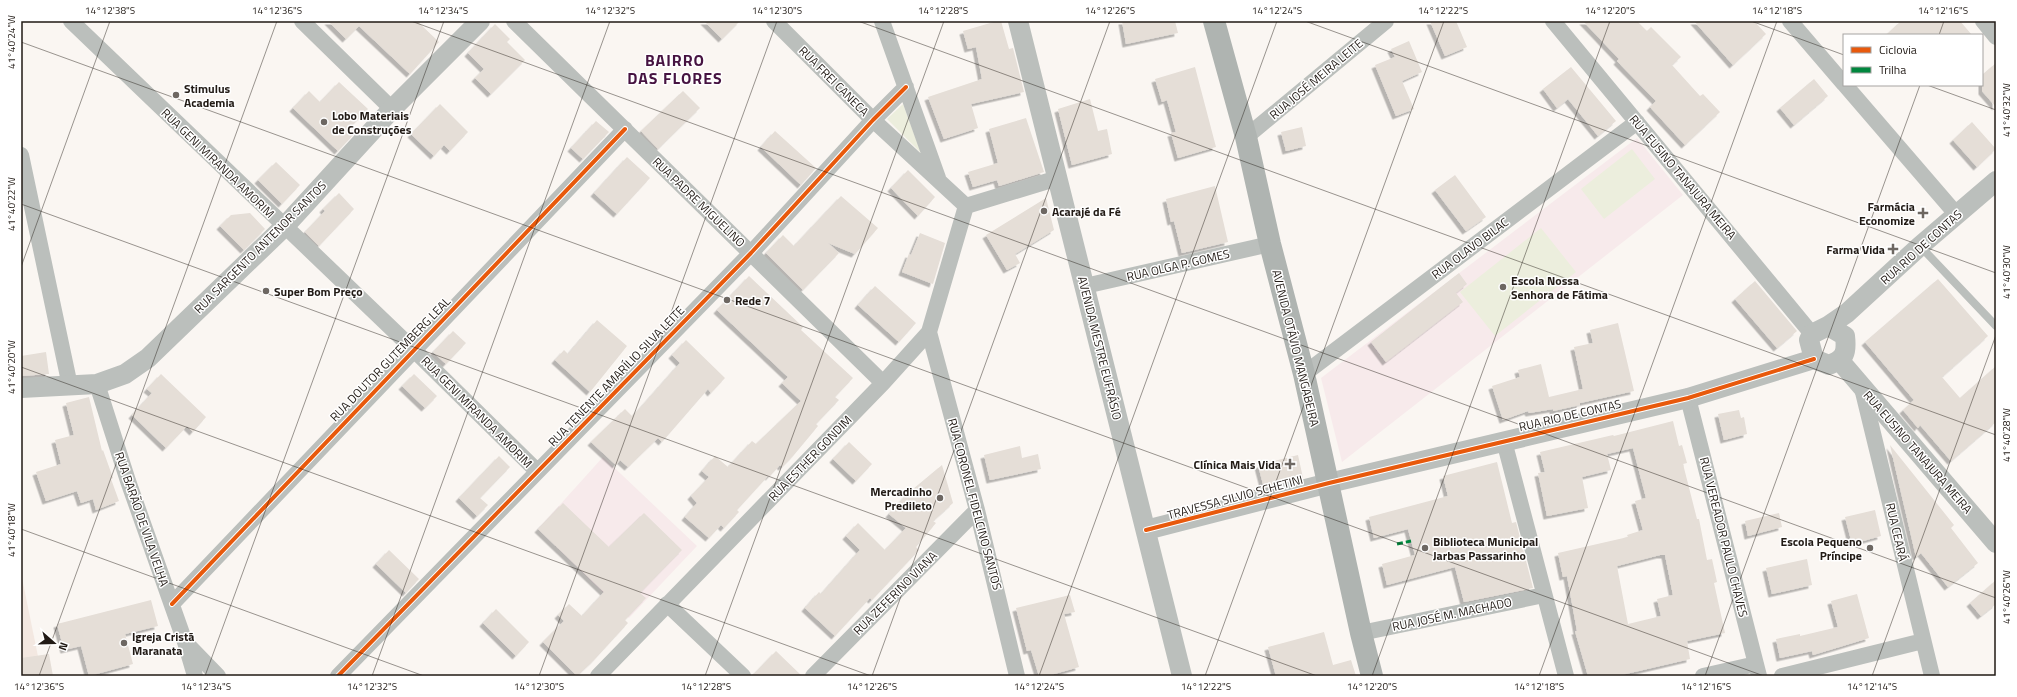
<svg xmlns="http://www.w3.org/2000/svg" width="2017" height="697" font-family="'Titillium Web',sans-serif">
	<defs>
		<filter id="shadow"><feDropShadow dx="-3.5" dy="3.5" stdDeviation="0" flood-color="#0004"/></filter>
	</defs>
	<rect width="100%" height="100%" fill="#faf6f2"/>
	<!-- built -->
	<path fill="#f3e8e1" d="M21,573L42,676H21Z"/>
	<!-- education -->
	<path fill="#f7eaeb" d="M1637,138L1683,195L1342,462L1321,378Z
		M603,457L697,546L629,618L538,529Z"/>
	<!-- green -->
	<path fill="#eceedd" d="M903,104L921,153L887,119Z
		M1632,149L1655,179L1604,219L1581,189Z
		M1541,228L1576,272L1495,336L1460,292Z"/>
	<!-- building -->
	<path fill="#e5ded7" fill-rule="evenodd" filter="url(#shadow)" d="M328,21H417L439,42L410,74L359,26L346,39Z
		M704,21H740L722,39Z
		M997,21H1001L1009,49L1013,48L1024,92L971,104L978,128L944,139L928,97L982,79L976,47L968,49L963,31Z
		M1122,21H1175L1178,33L1126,44Z
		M1430,21H1456L1467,47L1445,56Z
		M1583,21H1637L1647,31L1651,27L1681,57L1672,65L1700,96L1703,94L1720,112L1685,145L1650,107L1656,101L1617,61L1619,59Z
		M1694,21H1754L1766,34L1733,65Z
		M1901,21H1960L1972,35H1886Z
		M495,24L510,39L507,42L525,60L491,94L475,78L484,69L468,53Z
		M1409,41L1422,72L1402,81L1414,109L1396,116L1375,65L1395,57L1391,49Z
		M1996,63V107L1982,91V75Z
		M1195,67L1216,147L1178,158L1171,133L1176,132L1167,100L1162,102L1155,79Z
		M1571,67L1616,121L1598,136L1568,99L1557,108L1543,89Z
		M1814,79L1828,96L1794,125L1780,108Z
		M339,82L368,109L349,129L354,134L338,151L293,108L309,91L320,102Z
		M683,91L700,108L658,149L641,131Z
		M1090,99L1098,131L1107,129L1112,154L1072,165L1058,109Z
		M440,104L468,132L450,151L444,145L434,156L411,134Z
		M1026,118L1044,172L999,186L997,180L973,187L968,172L998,163L989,129Z
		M596,121L609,132L583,159L571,148Z
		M1972,122L1996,149L1977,167L1953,140Z
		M1302,127L1306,146L1286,151L1281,132Z
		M775,131L816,168L801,185L761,147Z
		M627,157L650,178L617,214L594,193Z
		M276,162L300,185L282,204L258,180Z
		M908,170L935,197L918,216L891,188Z
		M1455,175L1486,217L1466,231L1435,190Z
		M1215,186L1228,242L1182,253L1174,221L1171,222L1166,199Z
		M339,193L354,209L319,246L305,232L325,211L323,209Z
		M841,196L878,228L855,254L828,243L839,253L803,290L766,253L783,235L794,246Z
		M1046,198L1054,230L1015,254L1020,263L1007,270L986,235Z
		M250,213L265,229L244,250L220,226L231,215Z
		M920,233L945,243L933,284L902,272L909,254L911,255Z
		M1459,273L1467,284L1456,293L1463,302L1386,362L1371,342Z
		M749,276L803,327L801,330L853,378L835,397L839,400L816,424L818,426L793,456L782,467L780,465L769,477L768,476L737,510L739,512L724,528L721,525L709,538L685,517L697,503L691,496L709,477L702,471L715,456L728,467L752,441L756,444L801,401L782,383L788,377L717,310Z
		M1938,279L1988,336L1942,377L1960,398L1996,366V422L1951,461L1920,425L1918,428L1903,410L1914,400L1865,342Z
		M1755,281L1797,331L1777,348L1735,299Z
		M875,286L916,323L899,342L858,305Z
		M597,320L627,346L590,392L555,360L564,350L568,354Z
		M1618,323L1634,391L1580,403V405L1553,411V409L1529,413L1528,411L1503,420L1492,386L1520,377L1518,370L1541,364L1549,397L1583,389L1574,347L1593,343L1590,330Z
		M453,331L466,343L446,364L433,352Z
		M686,340L725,378L711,393L708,389L662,442L658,438L628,467L620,460L616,465L591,442L625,409L632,416L642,406L680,363L672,355Z
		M46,352L49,374L21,376V356Z
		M161,374L206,417L193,432L187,426L166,448L132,415L152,393L147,389Z
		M414,374L437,396L425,408L402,386Z
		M89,397L102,451L103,450L113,478L111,479L119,501L96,510L93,499L81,503L77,491L46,501L36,472L61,464L55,440L74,435L66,403Z
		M1739,410L1741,418L1744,417L1747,434L1724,440L1718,414Z
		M1673,421L1679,446L1682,445L1687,463L1683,464L1697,519H1699L1707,560L1712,559L1717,582L1714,583L1725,633L1687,641L1690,659L1617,676H1588L1575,631H1577L1567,576L1563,577L1558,553L1628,537L1627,535L1643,530L1635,501L1646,498L1633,448L1607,454L1611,470L1582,477L1588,508L1547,516L1538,473L1545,472L1540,452L1613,435L1614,436ZM1660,555H1665L1673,595L1657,599L1661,616L1628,624L1617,566Z
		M849,442L872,464L856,481L833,459Z
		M1890,445L1954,525L1951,528L1978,563L1948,587L1921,553L1916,557Z
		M1020,446L1022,458L1038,454L1041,469L990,480L984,455Z
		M1298,455L1303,478L1264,488L1258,465Z
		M499,456L510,467L480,498L488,505L477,516L459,498Z
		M1497,462L1512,523L1516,522L1533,588L1464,602L1455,567L1387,585L1382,564L1415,555L1408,529L1374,538L1369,517L1448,496L1443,476Z
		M942,465L953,503L933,521L936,523L916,547L919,550L872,600L870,598L835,636L805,608L819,592L821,594L860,550L846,536L858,523L885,550L906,528L889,514L906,495Z
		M563,503L609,547L644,513L682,550L640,593L646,598L625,620L628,623L594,660L577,676L543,642L564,621L558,615L569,604L582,616L604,592L538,529Z
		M1875,510L1881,536L1852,544L1845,517Z
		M1779,513L1782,527L1748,536L1745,521Z
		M389,550L419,579L406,593L376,564Z
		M1807,559L1812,585L1772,594L1766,568Z
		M1996,580V604L1981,616L1970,603Z
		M1857,594L1869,638L1813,655L1812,651L1780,658L1776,639L1800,634V636L1838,627L1831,601Z
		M1070,595L1075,612L1064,614L1079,667L1047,676H1039L1031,650L1027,651L1016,608Z
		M151,600L158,626L125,634L133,664L89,676L81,646L64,650L57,624Z
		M496,609L529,642L516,656L483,623Z
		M1324,632L1333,665L1351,660L1356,676H1276L1268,647Z
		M776,651L802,676H752Z
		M49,654L53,676H21V658Z"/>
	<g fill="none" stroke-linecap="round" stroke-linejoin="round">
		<!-- service -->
		<path stroke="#bbbfbc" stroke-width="8" d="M1920,246L1996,326"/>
		<!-- minor -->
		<path stroke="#bbbfbc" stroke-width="16" d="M71,21L413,349L537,471
			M302,21L392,109
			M514,21L883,383
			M774,21L873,120L966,206
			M882,21L938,178
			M1553,21L1812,334
			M1790,21L1844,84
			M1983,21L1996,37
			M1845,85L1957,215
			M1246,137L1386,21
			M21,155L70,386
			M966,206L1058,178
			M1085,286L1270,244
			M929,332L977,510L1017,676
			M1304,374L1637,122
			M97,384L128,481L185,642L195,676
			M1862,388L1932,676
			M1688,398L1759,676
			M1504,441L1566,676
			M172,604L625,129
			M667,604L743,676
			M1361,633L1544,595
			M186,643L218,676
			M338,676L751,253L873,120L906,87
			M598,676L883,383L929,332L966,206
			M813,676L977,510
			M1703,676L1756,664
			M1782,676L1923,641"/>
		<!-- tertiary -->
		<path stroke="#bbbfbc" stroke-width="20" d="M1018,21L1182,676
			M1828,326L1847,313L1920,246L1996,181
			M1828,326L1845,336C1847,353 1845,359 1829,365L1814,359L1809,340L1812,334Z
			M1840,361L1996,543
			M21,388L97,384L125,374L148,358L284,227L392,109L480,21
			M1146,530L1329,483L1688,398L1814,359"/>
		<!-- secondary -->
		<path stroke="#afb4b1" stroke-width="22" d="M1214,21L1246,137L1270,244L1304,374L1361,633L1372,676"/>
		<!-- quiet -->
		<path stroke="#00873e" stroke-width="3" stroke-dasharray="6 3" stroke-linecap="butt" d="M1397,544L1411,541"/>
		<defs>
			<path id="cycleway" d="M1146,530L1329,483L1688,398L1814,359
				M172,604L625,129
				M338,676L751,253L873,120L906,87"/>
		</defs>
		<!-- cycleway casing -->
		<use href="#cycleway" stroke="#fff" stroke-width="6"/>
		<!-- cycleway -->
		<use href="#cycleway" stroke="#e8590c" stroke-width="4"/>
	</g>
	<!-- ticks -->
	<path fill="none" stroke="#211a15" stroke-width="1" stroke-opacity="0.45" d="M411,21L1996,598M858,21L1996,435M1305,21L1996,273M1751,21L1844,55M1939,35L1944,21M21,42L1764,676M1927,85L1996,110M21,204L1317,676M21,267L110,21M21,367L871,676M21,529L424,676M39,676L277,21M205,676L444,21M372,676L610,21M539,676L777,21M705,676L944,21M872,676L1110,21M1039,676L1277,21M1205,676L1444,21M1372,676L1610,21M1539,676L1777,21M1705,676L1920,85M1872,676L1996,335"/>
	<!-- markers -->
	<g fill="#6d6762" stroke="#fff" stroke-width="1.5">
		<circle cx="176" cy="95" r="4"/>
		<circle cx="324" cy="122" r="4"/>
		<circle cx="1044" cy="211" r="4"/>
		<path d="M1921 207h4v4h4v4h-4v4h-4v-4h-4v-4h4z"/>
		<path d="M1891 243h4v4h4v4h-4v4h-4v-4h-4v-4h4z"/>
		<circle cx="1503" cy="287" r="4"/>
		<circle cx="266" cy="291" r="4"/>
		<circle cx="727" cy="300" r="4"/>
		<path d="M1288 458h4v4h4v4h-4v4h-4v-4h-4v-4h4z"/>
		<circle cx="940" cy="498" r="4"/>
		<circle cx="1425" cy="548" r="4"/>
		<circle cx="1870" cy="548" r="4"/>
		<circle cx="124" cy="643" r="4"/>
	</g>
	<g text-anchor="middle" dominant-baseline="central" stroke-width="3" stroke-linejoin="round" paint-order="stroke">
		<!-- street labels -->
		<g font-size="12" fill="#211a15" stroke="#fff">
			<text transform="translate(1316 79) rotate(-40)">RUA JOSÉ MEIRA LEITE</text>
			<text transform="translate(834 81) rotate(45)">RUA FREI CANECA</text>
			<text transform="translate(218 163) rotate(44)">RUA GENI MIRANDA AMORIM</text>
			<text transform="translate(1683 177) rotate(50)">RUA EUSINO TANAJURA MEIRA</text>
			<text transform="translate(699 202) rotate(44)">RUA PADRE MIGUELINO</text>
			<text transform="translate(260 247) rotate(-45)">RUA SARGENTO ANTENOR SANTOS</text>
			<text transform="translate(1921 247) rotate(-42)">RUA RIO DE CONTAS</text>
			<text transform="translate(1470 248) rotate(-37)">RUA OLAVO BILAC</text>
			<text transform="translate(1178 265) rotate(-13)">RUA OLGA P. GOMES</text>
			<text transform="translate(1100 348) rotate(76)">AVENIDA MESTRE EUFRÁSIO</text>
			<text transform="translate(1296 348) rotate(76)">AVENIDA OTÁVIO MANGABEIRA</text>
			<text transform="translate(390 359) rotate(-46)">RUA DOUTOR GUTEMBERG LEAL</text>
			<text transform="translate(616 376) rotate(-46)">RUA TENENTE AMARÍLIO SILVA LEITE</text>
			<text transform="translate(477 412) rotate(45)">RUA GENI MIRANDA AMORIM</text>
			<text transform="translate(1570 415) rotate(-13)">RUA RIO DE CONTAS</text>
			<text transform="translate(1918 452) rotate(49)">RUA EUSINO TANAJURA MEIRA</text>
			<text transform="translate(810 458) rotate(-46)">RUA ESTHER GONDIM</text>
			<text transform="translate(1235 497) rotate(-15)">TRAVESSA SILVIO SCHETINI</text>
			<text transform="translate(975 504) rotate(75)">RUA CORONEL FIDELCINO SANTOS</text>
			<text transform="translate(142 519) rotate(71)">RUA BARÃO DE VILA VELHA</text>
			<text transform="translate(1897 532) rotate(77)">RUA CEARÁ</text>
			<text transform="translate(1724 537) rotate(76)">RUA VEREADOR PAULO CHAVES</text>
			<text transform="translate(895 593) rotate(-45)">RUA ZEFERINO VIANA</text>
			<text transform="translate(1452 614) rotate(-12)">RUA JOSÉ M. MACHADO</text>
		</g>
		<!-- poi labels -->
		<g font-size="12" font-weight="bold" fill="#211a15" stroke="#fff" text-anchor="start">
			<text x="184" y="88">Stimulus<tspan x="184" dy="14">Academia</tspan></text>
			<text x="332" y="115">Lobo Materiais<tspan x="332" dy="14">de Construções</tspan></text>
			<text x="1915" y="206" text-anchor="end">Farmácia<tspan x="1915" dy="14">Economize</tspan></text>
			<text x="1052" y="211">Acarajé da Fé</text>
			<text x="1885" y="249" text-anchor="end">Farma Vida</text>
			<text x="1511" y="280">Escola Nossa<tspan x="1511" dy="14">Senhora de Fátima</tspan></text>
			<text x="274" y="291">Super Bom Preço</text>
			<text x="735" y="300">Rede 7</text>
			<text x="1281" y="464" text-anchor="end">Clínica Mais Vida</text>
			<text x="932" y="491" text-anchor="end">Mercadinho<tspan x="932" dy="14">Predileto</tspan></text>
			<text x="1433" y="541">Biblioteca Municipal<tspan x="1433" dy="14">Jarbas Passarinho</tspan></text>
			<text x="1862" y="541" text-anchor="end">Escola Pequeno<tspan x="1862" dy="14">Príncipe</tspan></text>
			<text x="132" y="636">Igreja Cristã<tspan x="132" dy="14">Maranata</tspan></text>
		</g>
		<!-- district labels -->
		<g font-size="16" font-weight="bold" letter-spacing="1" fill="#461341" stroke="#fff">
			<text x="675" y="60">BAIRRO<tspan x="675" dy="18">DAS FLORES</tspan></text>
		</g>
	</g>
	<!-- border -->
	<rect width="2017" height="697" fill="none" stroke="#ffffff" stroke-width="44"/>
	<!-- legend -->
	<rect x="1843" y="34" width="140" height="52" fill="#ffffff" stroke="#a6a3a1"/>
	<rect x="1851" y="47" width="20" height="6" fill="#e8590c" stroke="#a6a3a1"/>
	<text x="1879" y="54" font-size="12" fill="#211a15">Ciclovia</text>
	<rect x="1851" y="67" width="20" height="6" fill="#00873e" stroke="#a6a3a1"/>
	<text x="1879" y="74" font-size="12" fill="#211a15">Trilha</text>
	<!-- north arrow -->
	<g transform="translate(54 643) rotate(110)" stroke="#ffffff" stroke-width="3" paint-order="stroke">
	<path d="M0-3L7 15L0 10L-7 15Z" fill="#211a15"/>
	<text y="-6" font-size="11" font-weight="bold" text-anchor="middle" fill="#211a15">N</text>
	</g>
	<rect x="22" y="22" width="1973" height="653" fill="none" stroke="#211a15" stroke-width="1.5"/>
	<g font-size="10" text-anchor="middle" fill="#211a15">
		<text x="110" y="14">14°12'38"S</text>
		<text x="277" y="14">14°12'36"S</text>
		<text x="443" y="14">14°12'34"S</text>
		<text x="610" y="14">14°12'32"S</text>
		<text x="777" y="14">14°12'30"S</text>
		<text x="943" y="14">14°12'28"S</text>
		<text x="1110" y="14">14°12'26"S</text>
		<text x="1277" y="14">14°12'24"S</text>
		<text x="1443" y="14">14°12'22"S</text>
		<text x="1610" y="14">14°12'20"S</text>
		<text x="1777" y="14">14°12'18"S</text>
		<text x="1943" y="14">14°12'16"S</text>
		<text transform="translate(11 42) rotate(-90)" y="4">41°40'24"W</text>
		<text transform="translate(2006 110) rotate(-90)" y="4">41°40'32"W</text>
		<text transform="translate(11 204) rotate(-90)" y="4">41°40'22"W</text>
		<text transform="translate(2006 272) rotate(-90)" y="4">41°40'30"W</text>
		<text transform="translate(11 367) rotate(-90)" y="4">41°40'20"W</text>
		<text transform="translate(2006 435) rotate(-90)" y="4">41°40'28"W</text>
		<text transform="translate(11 530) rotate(-90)" y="4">41°40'18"W</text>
		<text transform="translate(2006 597) rotate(-90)" y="4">41°40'26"W</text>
		<text x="39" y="690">14°12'36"S</text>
		<text x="206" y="690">14°12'34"S</text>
		<text x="372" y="690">14°12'32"S</text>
		<text x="539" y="690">14°12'30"S</text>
		<text x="706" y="690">14°12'28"S</text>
		<text x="872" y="690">14°12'26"S</text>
		<text x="1039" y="690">14°12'24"S</text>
		<text x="1206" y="690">14°12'22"S</text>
		<text x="1372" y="690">14°12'20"S</text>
		<text x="1539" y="690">14°12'18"S</text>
		<text x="1706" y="690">14°12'16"S</text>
		<text x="1872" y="690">14°12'14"S</text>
	</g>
</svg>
